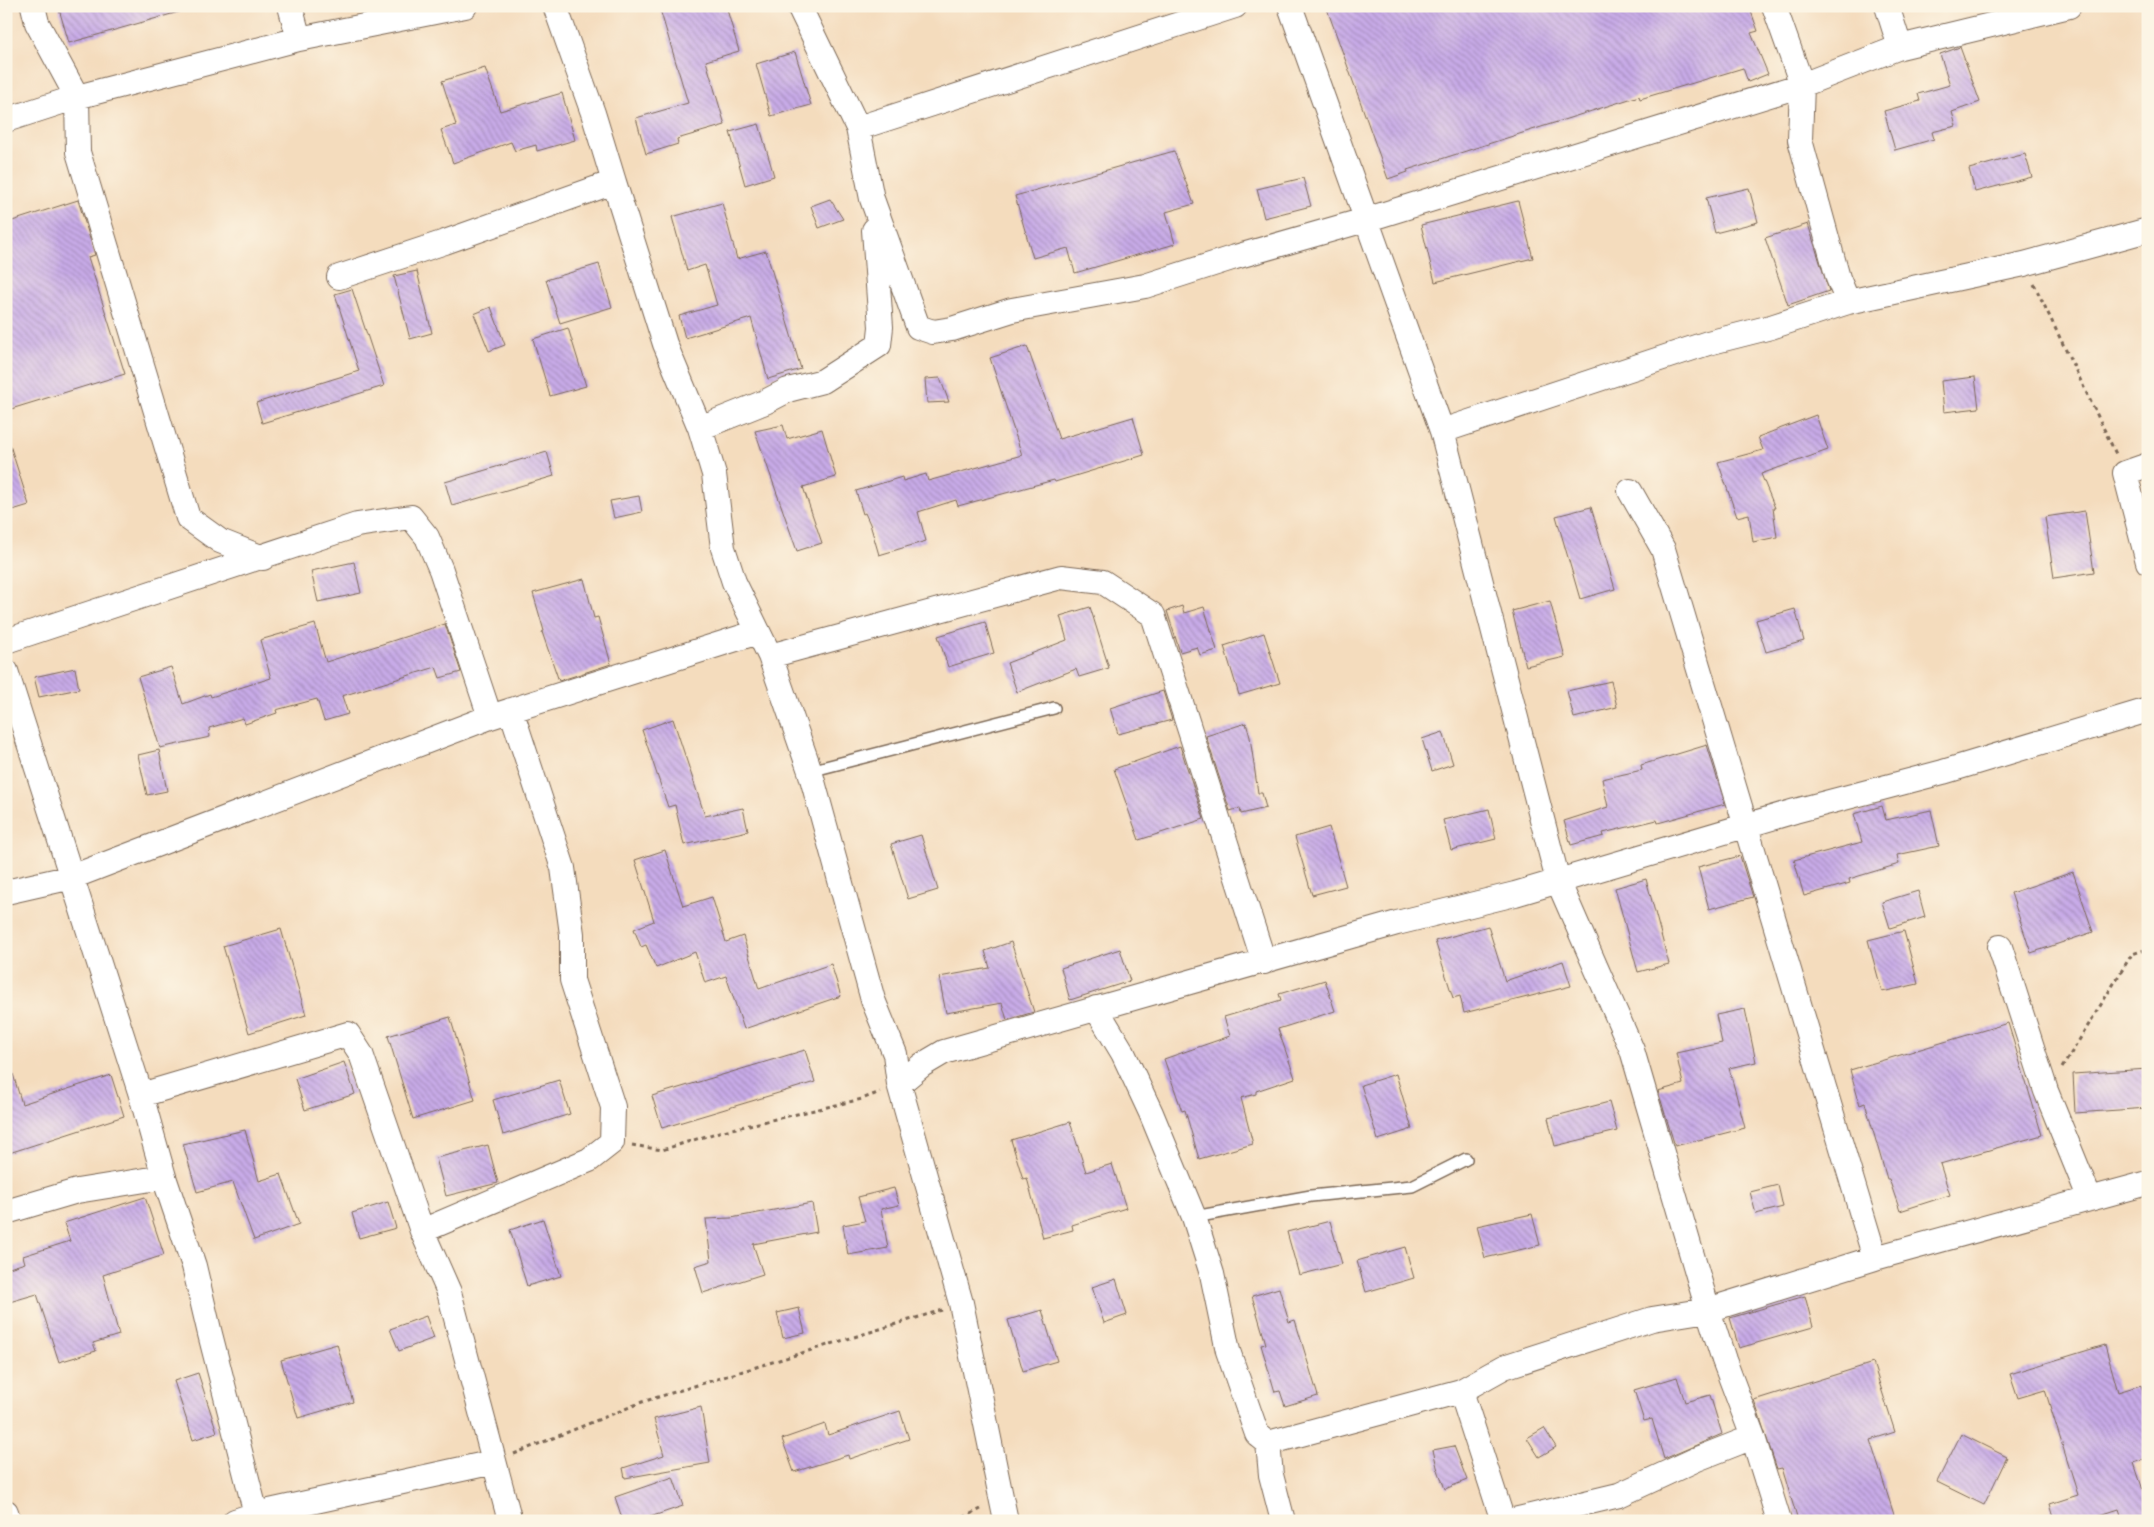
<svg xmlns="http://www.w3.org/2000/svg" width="2154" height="1527" font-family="Itim,sans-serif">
	<defs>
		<pattern id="building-back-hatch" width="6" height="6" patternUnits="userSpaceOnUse" patternTransform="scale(1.25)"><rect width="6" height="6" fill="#c8abe8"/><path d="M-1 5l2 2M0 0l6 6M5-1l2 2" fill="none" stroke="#a48bbb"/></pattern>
	</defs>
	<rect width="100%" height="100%" fill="#fcf5e5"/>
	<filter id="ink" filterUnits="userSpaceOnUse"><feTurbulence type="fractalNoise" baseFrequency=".02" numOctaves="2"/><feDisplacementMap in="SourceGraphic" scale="10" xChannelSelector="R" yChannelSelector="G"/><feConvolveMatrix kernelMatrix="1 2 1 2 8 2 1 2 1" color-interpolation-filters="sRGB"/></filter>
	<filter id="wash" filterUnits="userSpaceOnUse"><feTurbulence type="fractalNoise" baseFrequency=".0096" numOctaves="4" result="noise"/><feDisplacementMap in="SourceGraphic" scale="20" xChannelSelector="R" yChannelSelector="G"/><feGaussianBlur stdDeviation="1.12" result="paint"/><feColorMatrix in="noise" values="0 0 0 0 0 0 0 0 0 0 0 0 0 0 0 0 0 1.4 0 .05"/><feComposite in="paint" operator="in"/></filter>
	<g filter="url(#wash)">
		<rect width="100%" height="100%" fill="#f4dcbd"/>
		<g id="blocks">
			<!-- building -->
			<path fill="url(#building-back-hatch)" d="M58,6H182V11L69,43Z
				M659,6H726L739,51L706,61L725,125L677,139L678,144L646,154L636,118L688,103Z
				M1326,6H1749L1758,31L1751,33L1768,74L1748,82L1743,68L1640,99L1639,96L1491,143L1407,170L1408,172L1388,179Z
				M1960,47L1980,102L1952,112L1956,126L1932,132L1934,139L1895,150L1884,111L1920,101L1918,94L1950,85L1940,54Z
				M795,52L811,105L771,116L756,64Z
				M485,68L500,111L562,93L575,140L537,151L536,145L515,151L511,142L453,163L441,130L456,125L442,81Z
				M759,124L774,176L745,185L730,132Z
				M1174,151L1194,204L1166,212L1175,244L1075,273L1068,248L1033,258L1015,196Z
				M2025,154L2032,177L1975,192L1969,169Z
				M1303,178L1311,206L1264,218L1257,189Z
				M1749,188L1758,222L1715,233L1706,198Z
				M830,199L843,219L819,228L811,206Z
				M78,200L95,255L88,257L125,374L11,409L6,396V223Z
				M1518,201L1533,258L1435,282L1421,225Z
				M722,203L737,259L766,251L801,369L768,379L751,318L685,338L679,316L717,305L705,265L687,271L672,217Z
				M1808,224L1829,291L1788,305L1765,238Z
				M599,264L612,307L560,323L546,280Z
				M417,271L432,333L410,339L394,276Z
				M352,289L384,386L262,423L256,403L359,371L335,294Z
				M491,307L505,345L489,351L474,314Z
				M568,328L586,386L550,396L533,339Z
				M1027,346L1059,439L1133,417L1144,455L1055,482L1054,480L958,506L956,500L918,512L926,541L879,555L870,524L865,513L863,514L856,491L902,477L903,481L926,474L928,481L1022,455L990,358Z
				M1975,377L1979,408L1944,412L1941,381Z
				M940,378L949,402L927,403L925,379Z
				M1816,415L1828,450L1761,474L1775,508H1773L1777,537L1753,542L1749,514L1737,517L1718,462L1763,450L1758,437Z
				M783,425L787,439L822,429L836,477L803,487L822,543L797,551L755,431Z
				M6,445H10L29,505L6,512Z
				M547,452L554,476L452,506L445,482Z
				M639,496L642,512L614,518L610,501Z
				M1591,507L1615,589L1580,599L1556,516Z
				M2085,511L2094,572L2054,578L2045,517Z
				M354,562L361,593L318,602L311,571Z
				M584,579L594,618L598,617L611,664L559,681L542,632L544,631L533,593Z
				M1550,601L1565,657L1526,666L1512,611Z
				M1182,606L1184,613L1204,607L1217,650L1200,655L1197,647L1180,652L1167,611Z
				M1090,607L1109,668L1079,677L1076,669L1017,692L1007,663L1067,640L1060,616Z
				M1795,609L1804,641L1766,652L1756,620Z
				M985,622L994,653L948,667L938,636Z
				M315,624L326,662L445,624L461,672L440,678L436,667L342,696L348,714L324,721L317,699L276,710L277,713L245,724L243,718L209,728L210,737L160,748L138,677L171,667L183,704L210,694L211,697L271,678L260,640Z
				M1264,633L1280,683L1239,695L1224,646Z
				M75,668L79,689L39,697L34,677Z
				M1611,681L1617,707L1574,718L1567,691Z
				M1163,691L1172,720L1118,734L1110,708Z
				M673,719L705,816L743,808L748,831L684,845L675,805L668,807L642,730Z
				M1246,723L1250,737L1258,793H1262L1266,808L1241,814L1240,808L1230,811L1206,736Z
				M1443,732L1453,764L1432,771L1422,739Z
				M1707,745L1725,804L1658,823L1657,820L1603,833L1604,836L1571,845L1564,821L1608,807L1602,779L1642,770L1641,765Z
				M1180,746L1204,819L1139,840L1114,769Z
				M159,750L167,791L147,795L138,755Z
				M1882,806L1886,820L1931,810L1939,846L1897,855L1899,864L1849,879L1850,883L1804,896L1794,860L1862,842L1854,814Z
				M1489,809L1496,839L1451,850L1443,820Z
				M1329,827L1346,886L1312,895L1295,837Z
				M921,835L938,890L908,899L891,844Z
				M665,850L683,906L712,897L726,942L743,936L759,989L831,964L841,996L744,1029L726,976L705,983L695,952L656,968L646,945L641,947L634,929L654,921L635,860Z
				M1740,856L1753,897L1709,909L1698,867Z
				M2073,872L2093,932L2031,953L2011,893Z
				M1646,879L1669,964L1638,972L1615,888Z
				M1918,891L1925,917L1890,928L1882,902Z
				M1488,926L1505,981L1563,961L1571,986L1464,1013L1460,996L1453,998L1435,941Z
				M281,929L306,1015L249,1033L223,946Z
				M1904,931L1918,984L1882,992L1868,940Z
				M1011,942L1034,1012L1007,1020L1002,1003L946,1013L939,977L990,968L985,951Z
				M1120,949L1130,981L1070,1000L1061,968Z
				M1325,980L1335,1011L1278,1029L1295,1078L1256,1091V1094L1241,1098L1253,1144L1199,1159L1185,1110L1182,1111L1164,1059L1230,1036L1224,1017L1281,1000L1279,994Z
				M1745,1009L1756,1062L1729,1068L1745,1128L1675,1146L1658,1091L1683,1084L1676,1053L1722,1043L1716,1015Z
				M450,1017L475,1100L413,1119L388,1036Z
				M2008,1023L2042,1135L1940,1164L1950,1195L1900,1211L1889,1179H1887L1865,1103L1860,1105L1850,1070Z
				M805,1050L815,1082L662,1128L652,1096Z
				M344,1062L355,1094L305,1110L295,1079Z
				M10,1064L22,1104L111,1075L124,1116L6,1154V1065Z
				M2148,1069V1108L2075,1113L2073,1074Z
				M1396,1074L1412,1129L1378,1140L1361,1085Z
				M559,1080L570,1114L503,1135L493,1100Z
				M1609,1102L1617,1131L1555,1146L1548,1118Z
				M1070,1122L1086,1172L1112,1164L1126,1208L1072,1225L1073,1230L1043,1238L1027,1178L1023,1179L1011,1140Z
				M245,1130L259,1181L281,1174L299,1224L254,1240L233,1182L197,1192L183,1144Z
				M488,1145L498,1183L446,1196L436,1158Z
				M1778,1185L1783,1207L1756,1214L1750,1192Z
				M894,1188L899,1205L881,1209L888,1248L848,1255L843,1225L865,1221L858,1197Z
				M145,1197L164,1255L103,1275L119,1335L93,1343L96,1351L59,1362L37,1294L6,1303V1269L25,1263L23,1256L70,1241L64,1223Z
				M388,1202L396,1228L359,1238L352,1213Z
				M812,1203L817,1232L753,1244L763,1274L703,1293L695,1266L711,1261L706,1219L731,1218Z
				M1532,1214L1540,1245L1485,1258L1477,1226Z
				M543,1219L561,1276L527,1286L510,1230Z
				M1330,1221L1342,1264L1299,1275L1287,1232Z
				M1405,1247L1414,1278L1366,1292L1357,1261Z
				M1116,1279L1127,1315L1104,1323L1092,1287Z
				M1279,1288L1289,1322L1295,1320L1318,1396L1285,1406L1280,1391L1275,1392L1261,1345L1266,1344L1252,1296Z
				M1805,1296L1813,1327L1739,1348L1730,1318Z
				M799,1308L805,1333L783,1338L777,1313Z
				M1042,1310L1057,1361L1023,1371L1008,1320Z
				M426,1316L434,1338L399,1351L390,1329Z
				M337,1344L353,1402L298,1418L281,1360Z
				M2105,1345L2118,1392L2141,1385L2148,1408V1458L2134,1463L2148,1505V1521H2123L2119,1509L2082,1521H2055L2050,1504L2078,1495L2045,1390L2018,1398L2010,1374Z
				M1873,1363L1895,1432L1870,1440L1896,1521H1798L1782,1468L1777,1469L1754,1400Z
				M198,1373L217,1432L193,1440L174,1381Z
				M1677,1377L1685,1402L1710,1395L1722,1434L1664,1459L1652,1419L1644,1421L1634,1390Z
				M701,1407L710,1463L625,1478L623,1468L664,1455L654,1419Z
				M900,1411L909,1439L849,1459L848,1455L794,1472L782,1439L825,1424L828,1435Z
				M1544,1428L1556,1447L1539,1457L1527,1438Z
				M1961,1434L2007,1457L1984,1505L1937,1482Z
				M1454,1446L1467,1480L1445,1489L1437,1467L1433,1450Z
				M673,1477L683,1506L638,1521H623L615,1497Z"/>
		</g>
	</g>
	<g filter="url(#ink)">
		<use href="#blocks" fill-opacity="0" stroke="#7c6856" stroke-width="1"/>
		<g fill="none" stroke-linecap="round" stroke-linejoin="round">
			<defs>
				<path id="lane" d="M810,771L1054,708
					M1194,1217L1311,1196L1412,1186L1466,1159"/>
				<path id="street" d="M33,6L37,23L77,97L78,152L188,518L220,541L263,558
					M290,6L299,39
					M799,6L858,128L872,199L918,327L933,332L952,329L1012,310L1145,286L1232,258L1365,220L1802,85L1900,47L2069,6
					M1290,6L1442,431L1558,881L1632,1050L1708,1310L1724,1360L1753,1437L1779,1521
					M1774,6L1802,85L1800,140L1838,278L1848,302
					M1887,6L1900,47
					M6,120L77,97L299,39L465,6
					M858,128L1235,6
					M614,182L665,344L700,428L714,474L723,548L734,582L770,656L810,771L873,1000L895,1054L899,1084L961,1303L1006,1521
					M339,277L445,242L614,182L593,113L555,6
					M700,428L765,402L788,390L823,381L879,345L881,327L874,230
					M1442,431L1708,343L1771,327L1848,302L2024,264L2148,230
					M2148,465L2125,473L2148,562
					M1630,491L1663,549L1875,1258
					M6,641L357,525L411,517L427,537L441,570L490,717
					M770,656L1061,577L1103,582L1153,615L1264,962
					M6,671L141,1095L164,1177L194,1266L210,1334L256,1514
					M6,892L72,877L490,717L758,632
					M2000,947L2046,1091L2090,1199
					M1096,1008L1123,1053L1151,1113L1194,1217L1212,1274L1228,1351L1257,1434L1268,1443L1461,1391L1503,1521
					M899,1084L922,1065L944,1052L1397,923L1515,894L1795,811L1943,772L2148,710
					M141,1095L348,1034L361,1054L422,1231L449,1292L510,1521
					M6,1212L77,1191L164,1177
					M422,1231L589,1160L612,1142L613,1107L572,980V934L563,868L511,710
					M1461,1391L1504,1367L1652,1319L1708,1310L1875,1258L2148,1183
					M1268,1443L1271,1475L1283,1521
					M6,1512L9,1521
					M235,1521L256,1514L494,1462
					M1510,1521L1619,1495L1697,1459L1753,1437"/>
			</defs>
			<!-- lane casing -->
			<use href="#lane" stroke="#7c6856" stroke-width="14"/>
			<!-- street casing -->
			<use href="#street" stroke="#7c6856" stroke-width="26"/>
			<!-- path -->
			<path stroke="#7c6856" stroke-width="3" stroke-dasharray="4 4" stroke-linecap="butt" d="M2034,284L2116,454
				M2062,1068L2132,954L2148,949
				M632,1145L662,1150L719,1132L862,1099L880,1092
				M514,1454L642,1402L942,1310
				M956,1521L981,1509"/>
			<!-- lane -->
			<use href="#lane" stroke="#fff" stroke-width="11"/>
			<!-- street -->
			<use href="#street" stroke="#fff" stroke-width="24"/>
		</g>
	</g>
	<!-- margin -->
	<rect width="2154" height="1527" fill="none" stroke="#fcf5e5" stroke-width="25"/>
</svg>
